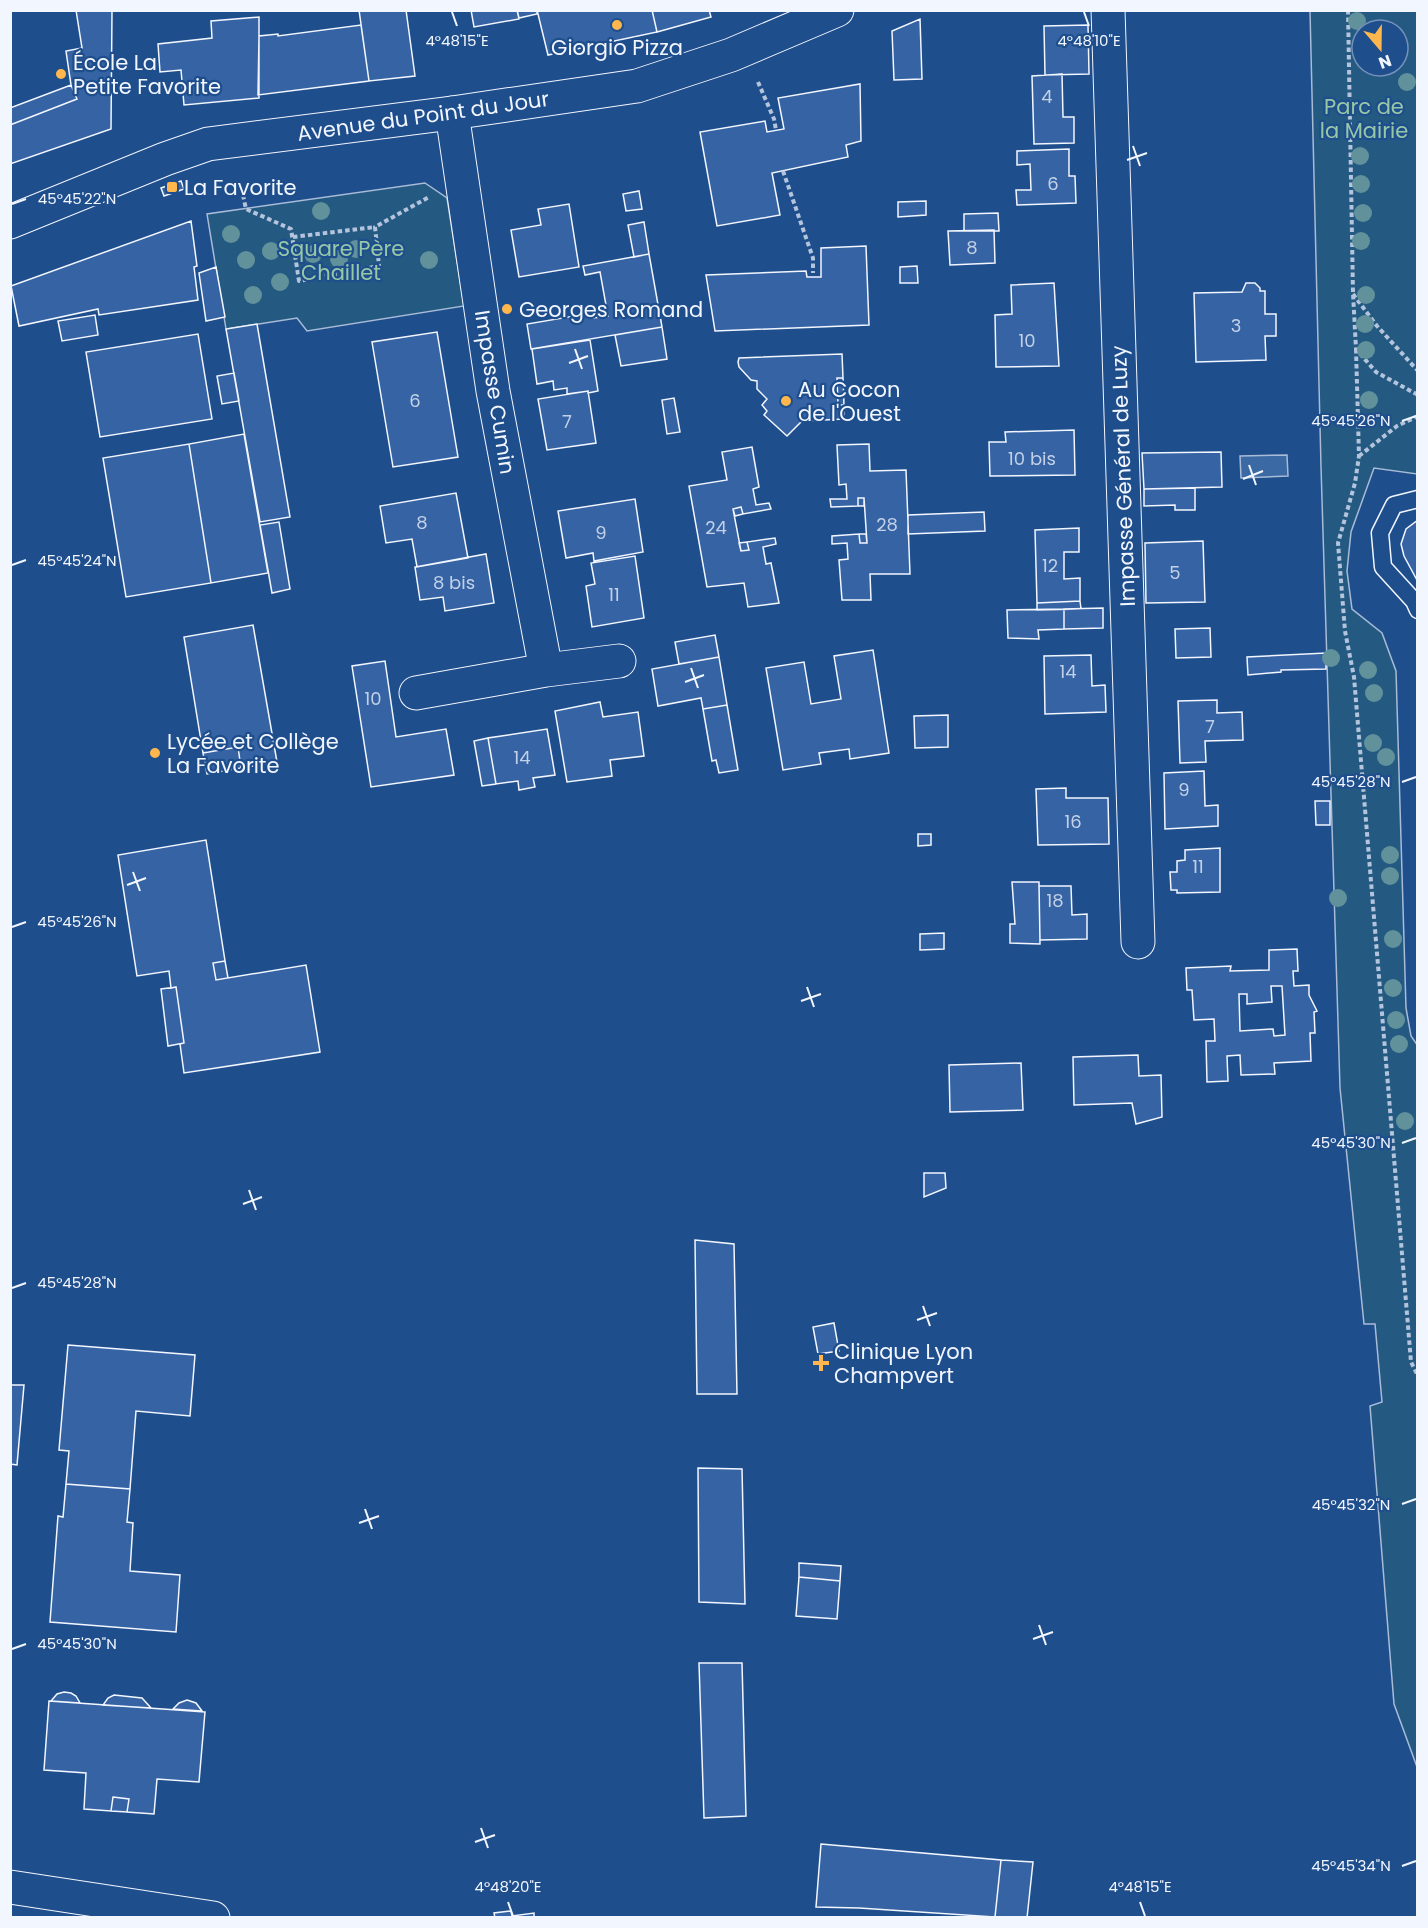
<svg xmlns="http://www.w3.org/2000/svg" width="1428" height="1928" font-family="Poppins,sans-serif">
	<rect width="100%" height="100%" fill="#1f4e8c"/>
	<!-- green -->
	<path fill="#245a82" stroke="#a8bbd7" stroke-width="1.5" fill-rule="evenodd" d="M1310,11H1417V474L1374,468L1351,532L1347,571L1352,609L1382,633L1396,671L1406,1008L1411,1036L1418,1046L1417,1767L1394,1704L1370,1406L1382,1402L1375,1324H1364L1340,1088L1321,467ZM1362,30H1398V66H1362Z
		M425,183L447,198L464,306L307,331L297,318L226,329L207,214Z"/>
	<!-- water -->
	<path fill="#3b69a3" stroke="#a8bbd7" stroke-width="1.5" d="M1287,455L1288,476L1241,478L1240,456Z"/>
	<!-- building -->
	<path fill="#3563a3" stroke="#f2f6ff" stroke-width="1.5" fill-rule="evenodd" d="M76,10H112L111,129L10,164V125L77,99L71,85L66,51L82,48Z
		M359,10H406L415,76L369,81Z
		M471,10H517L519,19L474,27Z
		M517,10H537V14L519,18Z
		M537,10H652L657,32L548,55Z
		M652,10H709L711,17L657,32Z
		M259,17V98L184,105L181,70L160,72L158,44L212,38L211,21Z
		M920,19L922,79L894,80L892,31Z
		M361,25L369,81L258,95L259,36L278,34V36Z
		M1088,25L1089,74L1045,75L1044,26Z
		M1062,74L1063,117H1074V143L1034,144L1032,76Z
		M860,84L861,141L846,145L848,157L772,173L780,215L717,226L700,132L765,121L767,132L784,129L778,98Z
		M71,85L77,99L10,125V108Z
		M1069,149V176H1075L1076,203L1017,205L1016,190H1031L1030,164L1017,165V151Z
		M181,181L184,189L164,196L161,188Z
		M639,191L642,209L626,211L623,194Z
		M926,201V215L898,217V202Z
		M569,204L579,267L519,277L511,230L541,225L538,209Z
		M998,213L999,231H964V214Z
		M191,221L197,266L194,267L198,300L99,315L98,309L19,326L11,286Z
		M644,222L649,254L634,257L628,225Z
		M994,230L995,263L950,265L948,231Z
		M866,246L869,325L715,331L706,275L806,271L807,277H821V248Z
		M649,254L662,327L531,349L527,324L592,313L593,318L608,316L600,272L585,275L583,266Z
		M917,266L918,283H900V267Z
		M216,267L225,317L206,321L199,273Z
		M1054,283L1059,366L996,367L995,315L1012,314L1011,285Z
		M1246,283H1255L1260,288V291H1265V314H1276V336H1265L1266,360L1196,362L1194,293L1242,292Z
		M95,315L98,335L62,341L58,321Z
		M257,324L290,517L260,522L226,329Z
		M662,327L667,359L621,366L615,335Z
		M437,332L458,457L393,467L372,342Z
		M198,334L212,419L100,437L86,352Z
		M590,340L598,391L588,393V391L567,394V388L554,390L553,381L537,384L532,349Z
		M842,354L843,378H837L838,405H844V419L802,421L787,436L764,415L767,411L762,405L767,399L757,389V381L751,380L739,367L738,362L739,358Z
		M234,373L239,401L222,404L217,376Z
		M837,378H843L844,405H838Z
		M588,391L596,443L547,450L538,399Z
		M674,398L680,432L667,434L662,400Z
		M1074,430L1075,475L990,476L989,442H1006L1005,432Z
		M244,434L268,573L211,583L189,444Z
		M189,444L211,583L126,597L103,458Z
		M869,444L870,471L906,470L910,574H870L871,600H842L839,560L848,559L847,543L832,544V536L859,534L860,543H867L864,498H858V506L831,507L830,499H847L846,484L839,485L837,445Z
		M752,447L759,487L753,489L756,505L769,503L771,509L743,514L741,507L733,509L741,551L749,550L747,542L775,538L776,544L763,547L766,564L771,563L779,603L748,607L744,583L707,587L689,486L727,480L722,452Z
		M1221,452L1222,487L1144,489L1142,453Z
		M1195,488V510H1175V505L1144,506V489Z
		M456,493L468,558L417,567L412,539L386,543L380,506Z
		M858,498H864V506H858Z
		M635,499L643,552L594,561L593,553L566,558L558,511Z
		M741,507L743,514L735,516L733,509Z
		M984,512L985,531L908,534V515Z
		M1418,520V582L1404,556L1401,544L1406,529Z
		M279,522L290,589L272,593L260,525Z
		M1079,528V552H1064V579L1080,578V601L1037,603L1035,530Z
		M859,534H866L867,543H860Z
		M1203,541L1205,602L1146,603L1145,543Z
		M747,542L749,550L741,551L739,543Z
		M486,554L494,603L445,611L443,597L420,600L415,567Z
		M635,556L644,618L592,627L586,586L595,584L591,563Z
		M1080,601L1081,609L1037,610V603Z
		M1103,608V628L1064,629V609Z
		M1064,609V629L1038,630L1039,639L1008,638L1007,610Z
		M253,625L277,762L241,768L238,747L203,753L184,637Z
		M1210,628L1211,657L1176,658L1175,629Z
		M715,635L719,657L679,664L675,642Z
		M873,650L889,753L850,759L849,749L819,753L821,764L783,770L766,668L804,662L811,704L841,699L834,656Z
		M1326,653V669L1281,670V672L1248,675L1247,657Z
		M1091,655L1092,686L1105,685L1106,712L1045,714L1044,656Z
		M719,657L727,705L703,709L701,698L658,706L652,669Z
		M385,661L396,737L446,729L454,775L371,787L352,666Z
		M1217,700V713L1242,712L1243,740L1205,741L1206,762L1180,763L1178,701Z
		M600,702L603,717L638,712L644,756L610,760L612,776L567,782L555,711Z
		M727,705L738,770L719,773L716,760L712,761L703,709Z
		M948,715V747L915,748L914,716Z
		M547,729L555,775L533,778L535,787L519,790L518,781L496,784L488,738Z
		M488,738L496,784L482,786L474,741Z
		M238,747L241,768L207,774L203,753Z
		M1204,771L1205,806L1218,805V826L1165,829L1164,773Z
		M1066,788V798H1108L1109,844L1038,845L1036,789Z
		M1315,801H1330V825H1316Z
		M918,834H931V845L918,846Z
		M206,840L225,961L213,963L216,980L306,965L320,1052L184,1073L180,1044L184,1043L176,987L171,988L169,971L137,976L118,855Z
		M1220,848V892L1177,893V890H1171L1170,872H1177V861L1185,860V850Z
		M1012,882H1039L1040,944L1010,943V924H1015Z
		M1039,886H1071L1072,915L1087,914V939L1040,940Z
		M944,933V949L920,950V934Z
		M1297,949L1298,971H1293L1294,986L1309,985V995L1317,1011L1314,1012L1315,1033H1310L1311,1061L1274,1063L1275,1074L1241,1075L1240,1055L1227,1056L1228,1081L1207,1082L1206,1041H1215L1214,1019L1194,1020L1192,990H1187L1186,968L1231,966L1230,971L1269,970V950ZM1271,986H1282L1285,1035L1274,1036L1273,1029L1240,1031L1239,994H1247V1004L1272,1002Z
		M225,961L228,978L216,980L213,963Z
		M176,987L184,1043L168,1046L161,989Z
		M1138,1055L1139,1076L1161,1075L1162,1117L1136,1124L1132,1103L1074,1105L1073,1057Z
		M1021,1063L1023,1110L950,1112L949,1065Z
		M924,1173H945L946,1188L924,1197Z
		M695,1240L734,1244L737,1394H697Z
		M834,1323L839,1351L818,1354L813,1327Z
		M68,1345L195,1355L190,1416L136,1411L130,1489L66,1484L69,1451L59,1450Z
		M10,1385H24L17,1465L10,1464Z
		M698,1468L742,1469L745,1604L699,1602Z
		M66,1484L130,1489L127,1522L133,1523L130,1571L180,1575L176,1632L50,1622L58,1516L63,1517Z
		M799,1563L841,1566L840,1581L799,1577Z
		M799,1577L840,1581L837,1619L796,1616Z
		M699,1663H742L746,1816L704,1818Z
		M64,1692L71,1693L76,1696L80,1703L51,1701L57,1694Z
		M114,1695L142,1698L151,1708L103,1705L108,1698Z
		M187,1700L196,1703L202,1711L173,1709L179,1703Z
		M49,1701L205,1712L199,1782L157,1779L154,1814L127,1812L129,1799L113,1797L111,1811L84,1809L86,1773L44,1770Z
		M113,1797L129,1799L127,1812L111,1811Z
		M821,1844L1001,1860L995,1917L859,1908L816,1907Z
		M1001,1860L1033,1862L1027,1918L995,1917Z
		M511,1911L512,1916L534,1913V1918H495L494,1913Z"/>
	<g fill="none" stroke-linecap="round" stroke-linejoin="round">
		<defs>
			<path id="lane" d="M1418,499L1394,505L1380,533L1383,567L1414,601L1418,610"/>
			<path id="street" d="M1108,10L1138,942
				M452,113L493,391L546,670
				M416,693L546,670L619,661
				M10,1887L213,1918"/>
			<path id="secondary" d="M10,222L165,159L208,144L452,113L637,86L731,55L837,10"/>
		</defs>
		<!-- lane casing -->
		<use href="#lane" stroke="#f2f6ff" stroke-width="19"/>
		<!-- street casing -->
		<use href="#street" stroke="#f2f6ff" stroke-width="35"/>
		<!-- secondary casing -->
		<use href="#secondary" stroke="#f2f6ff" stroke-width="35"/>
		<!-- path -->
		<path stroke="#b3c4dc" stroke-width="4" stroke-dasharray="4.5 3" stroke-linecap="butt" d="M1348,10L1353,293L1356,349L1376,372L1418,395
			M758,82L774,119L776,130
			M783,171L813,258V273
			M243,195L246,209L291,229L299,281L379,266L375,227L429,197
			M293,237L375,227
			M1353,294L1377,326L1418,371
			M1356,349L1359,456L1355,483L1338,543L1345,631L1354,677L1411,1362L1418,1376
			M1359,456L1397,426L1418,416"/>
		<!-- lane -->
		<use href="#lane" stroke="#1f4e8c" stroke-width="16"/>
		<!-- street -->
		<use href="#street" stroke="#1f4e8c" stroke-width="33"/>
		<!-- secondary -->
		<use href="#secondary" stroke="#1f4e8c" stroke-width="33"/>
	</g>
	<!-- trees -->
	<g fill="#61919a">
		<circle cx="1357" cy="21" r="9"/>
		<circle cx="1407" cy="82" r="9"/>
		<circle cx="1360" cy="156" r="9"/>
		<circle cx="1361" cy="184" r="9"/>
		<circle cx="321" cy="211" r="9"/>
		<circle cx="1363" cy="213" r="9"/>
		<circle cx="231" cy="234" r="9"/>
		<circle cx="1361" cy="241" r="9"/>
		<circle cx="356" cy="249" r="9"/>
		<circle cx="271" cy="251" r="9"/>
		<circle cx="313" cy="254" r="9"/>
		<circle cx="339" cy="259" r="9"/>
		<circle cx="246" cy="260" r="9"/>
		<circle cx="429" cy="260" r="9"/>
		<circle cx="280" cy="282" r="9"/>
		<circle cx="253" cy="295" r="9"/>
		<circle cx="1366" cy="295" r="9"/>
		<circle cx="1365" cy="324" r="9"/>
		<circle cx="1366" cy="350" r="9"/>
		<circle cx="1369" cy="400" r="9"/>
		<circle cx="1331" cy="658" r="9"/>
		<circle cx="1368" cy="670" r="9"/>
		<circle cx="1374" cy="693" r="9"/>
		<circle cx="1373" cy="743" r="9"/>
		<circle cx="1386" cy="757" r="9"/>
		<circle cx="1390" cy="855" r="9"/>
		<circle cx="1390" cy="876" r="9"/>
		<circle cx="1338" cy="898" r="9"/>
		<circle cx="1393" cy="939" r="9"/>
		<circle cx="1393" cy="988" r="9"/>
		<circle cx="1396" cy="1020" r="9"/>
		<circle cx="1399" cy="1044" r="9"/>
		<circle cx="1405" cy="1121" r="9"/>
	</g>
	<!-- ticks -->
	<path fill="none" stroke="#f2f6ff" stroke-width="2" d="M452,12L457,26M1084,12L1089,26M1133,146L1140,166M1127,160L1147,153M12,204L26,199M575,349L582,369M569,363L588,356M1402,421L1416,416M1249,465L1256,485M1243,479L1263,471M12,565L26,560M691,668L698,688M685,682L704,675M1402,782L1416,777M133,872L140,891M127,885L146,878M12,927L26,922M807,987L814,1007M801,1001L821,994M1402,1143L1416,1138M249,1190L256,1210M243,1204L262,1197M12,1288L26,1283M923,1306L930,1326M917,1320L937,1313M1402,1504L1416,1499M365,1509L372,1529M359,1523L379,1516M1039,1625L1046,1645M1033,1639L1053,1632M12,1649L26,1644M481,1828L488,1848M475,1842L495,1835M1402,1866L1416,1861M508,1902L513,1916M1140,1902L1145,1916"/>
	<!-- markers -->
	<g fill="#ffb74d" stroke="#1f4e8c" stroke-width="2">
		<circle cx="617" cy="25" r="6"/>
		<circle cx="61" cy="74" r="6"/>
		<rect x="166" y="181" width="12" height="12" rx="3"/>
		<circle cx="507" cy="309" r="6"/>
		<circle cx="786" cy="401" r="6"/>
		<circle cx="155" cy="753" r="6"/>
		<path d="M818 1354h6v6h6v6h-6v6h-6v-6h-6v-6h6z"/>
	</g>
	<g text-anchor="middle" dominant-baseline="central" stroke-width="4.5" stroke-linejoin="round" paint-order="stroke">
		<!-- number labels -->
		<g font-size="18" fill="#c3d1e8">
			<text x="1047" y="96">4</text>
			<text x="1053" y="183">6</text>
			<text x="972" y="247">8</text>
			<text x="1236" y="325">3</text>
			<text x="1027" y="340">10</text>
			<text x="415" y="400">6</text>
			<text x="567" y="421">7</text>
			<text x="1032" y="458">10 bis</text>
			<text x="422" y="522">8</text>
			<text x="887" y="524">28</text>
			<text x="716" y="527">24</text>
			<text x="601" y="532">9</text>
			<text x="1050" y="565">12</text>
			<text x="1175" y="572">5</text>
			<text x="454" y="582">8 bis</text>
			<text x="614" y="594">11</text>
			<text x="1068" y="671">14</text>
			<text x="373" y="698">10</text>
			<text x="1210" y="726">7</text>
			<text x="522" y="757">14</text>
			<text x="1184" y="789">9</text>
			<text x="1073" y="821">16</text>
			<text x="1198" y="866">11</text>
			<text x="1055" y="900">18</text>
		</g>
		<!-- poi labels -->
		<g font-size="21" fill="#f2f6ff" stroke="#1f4e8c" text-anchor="start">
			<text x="617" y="47" text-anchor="middle">Giorgio Pizza</text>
			<text x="73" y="62">École La<tspan x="73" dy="24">Petite Favorite</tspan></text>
			<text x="184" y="187">La Favorite</text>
			<text x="519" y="309">Georges Romand</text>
			<text x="798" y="389">Au Cocon<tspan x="798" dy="24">de l'Ouest</tspan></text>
			<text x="167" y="741">Lycée et Collège<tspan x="167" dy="24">La Favorite</tspan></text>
			<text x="834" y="1351">Clinique Lyon<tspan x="834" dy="24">Champvert</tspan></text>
		</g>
		<!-- park labels -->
		<g font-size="21" fill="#97c8a6" stroke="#1f4e8c">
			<text x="1364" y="106">Parc de<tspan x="1364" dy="24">la Mairie</tspan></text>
			<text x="341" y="248">Square Père<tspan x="341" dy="24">Chaillet</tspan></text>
		</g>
		<!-- street labels -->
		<g font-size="21" fill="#f2f6ff" stroke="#1f4e8c">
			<text transform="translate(423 116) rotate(-8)">Avenue du Point du Jour</text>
			<text transform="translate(495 392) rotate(81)">Impasse Cumin</text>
			<text transform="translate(1123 476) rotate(-92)">Impasse Général de Luzy</text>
		</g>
	</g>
	<g font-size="15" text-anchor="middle" fill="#f2f6ff" stroke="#1f4e8c" stroke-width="4.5" stroke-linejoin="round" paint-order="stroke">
		<text x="457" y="46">4°48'15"E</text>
		<text x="1089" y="46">4°48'10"E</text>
		<text x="77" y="204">45°45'22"N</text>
		<text x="1351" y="426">45°45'26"N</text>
		<text x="77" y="566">45°45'24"N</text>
		<text x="1351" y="787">45°45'28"N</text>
		<text x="77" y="927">45°45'26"N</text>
		<text x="1351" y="1148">45°45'30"N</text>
		<text x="77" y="1288">45°45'28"N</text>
		<text x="1351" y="1510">45°45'32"N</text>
		<text x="77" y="1649">45°45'30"N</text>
		<text x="1351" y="1871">45°45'34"N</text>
		<text x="508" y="1892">4°48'20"E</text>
		<text x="1140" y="1892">4°48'15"E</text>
	</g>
	<!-- border -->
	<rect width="1428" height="1928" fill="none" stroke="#f2f6ff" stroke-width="24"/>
	<!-- north arrow -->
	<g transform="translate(1380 48) rotate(160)"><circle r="28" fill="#1f4e8c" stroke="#7391ba" stroke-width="1.5"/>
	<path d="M0-4.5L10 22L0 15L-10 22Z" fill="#ffb74d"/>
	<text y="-9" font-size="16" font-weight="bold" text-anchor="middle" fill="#f2f6ff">N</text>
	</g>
</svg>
